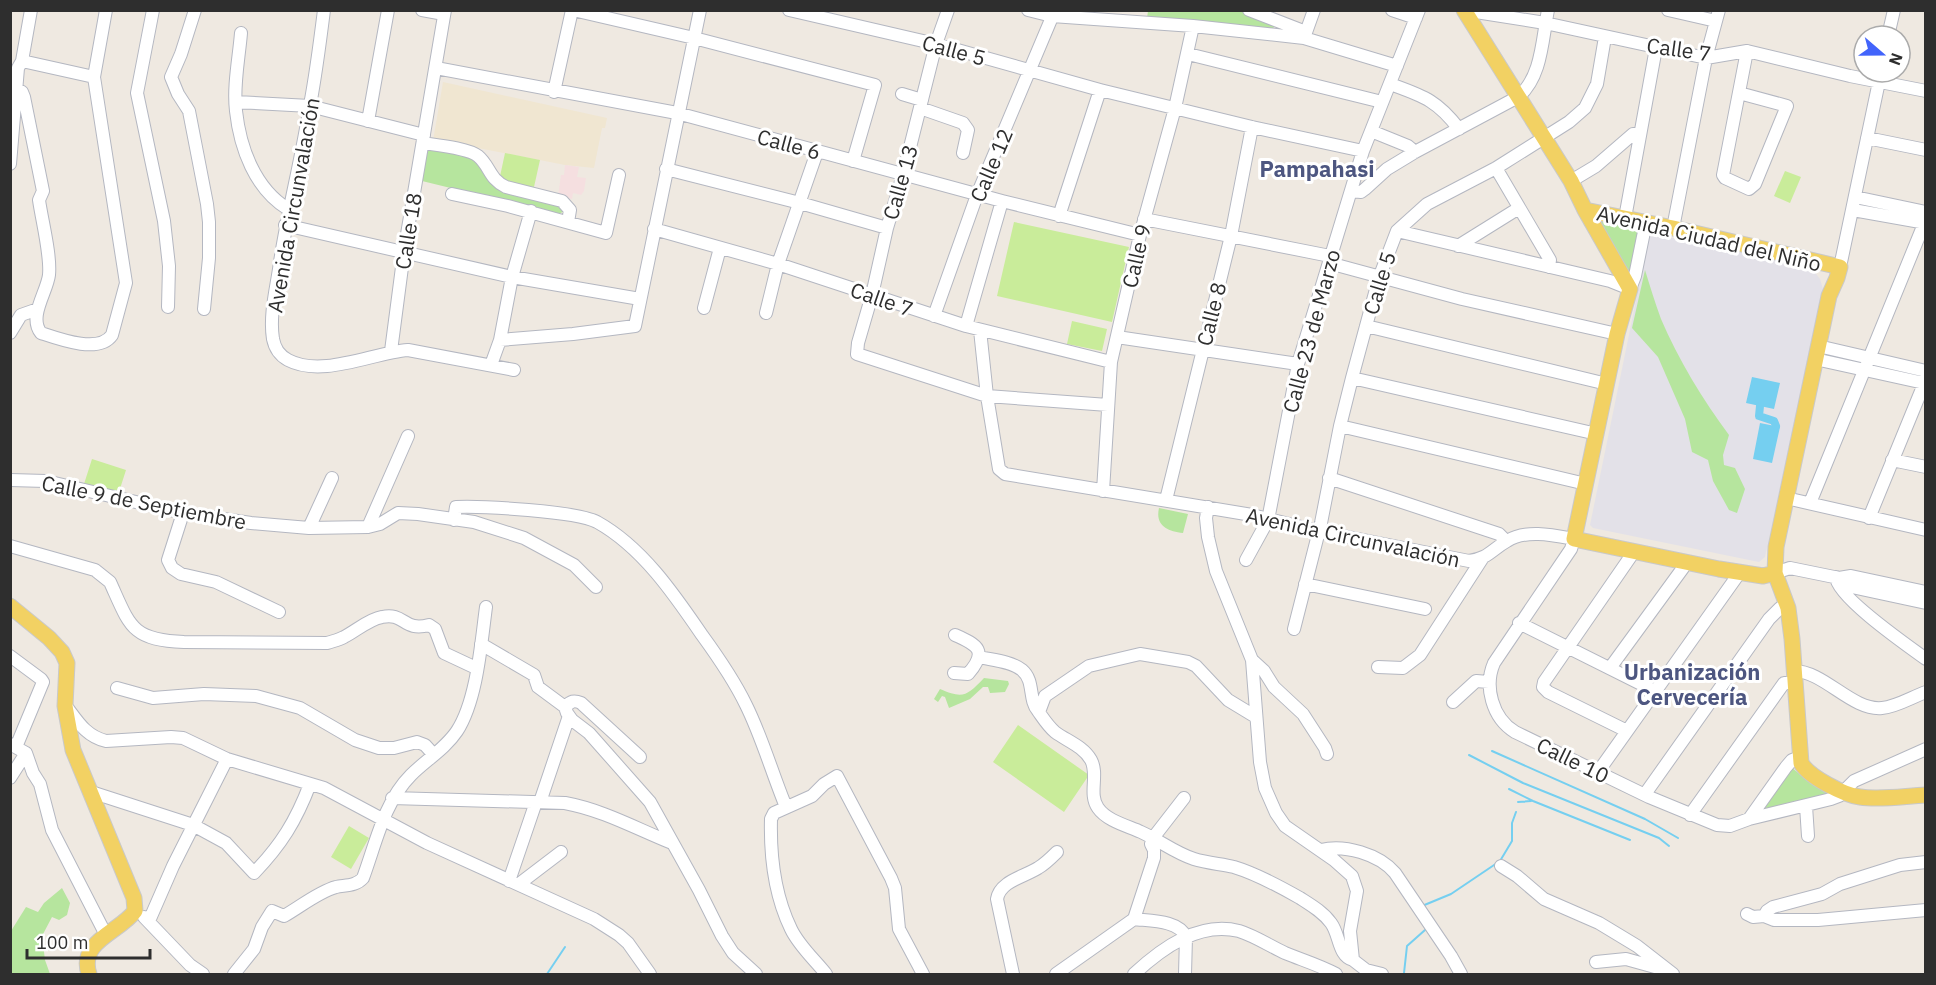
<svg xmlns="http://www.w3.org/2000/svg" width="1936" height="985" font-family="'IBM Plex Sans',sans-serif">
	<rect width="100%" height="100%" fill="#efe9e1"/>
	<!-- industrial -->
	<path fill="#e3e1e8" d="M1655,234L1805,267L1814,271L1820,279L1823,289L1765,557L1759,562L1593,528L1590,525L1649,237Z"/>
	<!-- education -->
	<path fill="#f0e6d1" d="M443,82L607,118L605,128H602L594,168L565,165L478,148L477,150L433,141Z"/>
	<!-- medical -->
	<path fill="#f5dfe0" d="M565,165L579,167L577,177L586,178L584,191L581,195L573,193L572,199L558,196L561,175H564Z"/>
	<!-- green -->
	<path fill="#b6e59e" d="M1242,10L1275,23L1273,30L1147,18L1148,11Z
		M428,148L472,155L493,182L560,205L564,209L563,212L558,214L510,200L508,202L422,181Z
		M1601,220L1638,228L1640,231L1631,271H1628L1600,222Z
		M1645,270C1650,286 1655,303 1661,319C1678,359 1703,400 1729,435L1723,455L1724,465L1735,468L1745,489L1737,513L1729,510L1713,481L1708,460L1692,452L1685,419L1658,357L1632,328Z
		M1159,508L1188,514L1183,533C1167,531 1155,525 1159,508Z
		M984,678L1008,681L1009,684L1005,692L990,693L988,687H983L970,699L949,708L945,697L942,696L938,702L934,699L940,689C963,699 967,696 984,678Z
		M1791,767L1808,781L1830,794L1759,813Z
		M62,888L70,903L67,915L59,920L52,917L42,936L45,960L50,974H11V931L26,907L38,912L44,903Z"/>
	<!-- pitch -->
	<path fill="#c9ec9a" d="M505,153L540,160L534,187L499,181Z
		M1785,171L1801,177L1790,203L1774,196Z
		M1014,222L1129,247L1112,322L997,296Z
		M1072,321L1107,329L1102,351L1067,344Z
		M92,459L126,470L118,495L84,484Z
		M1018,725L1089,775L1064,812L993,762Z
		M349,826L369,838L351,869L331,857Z"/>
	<!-- water -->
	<path fill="#75cff0" d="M1752,377L1780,383L1774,409L1746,403Z
		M1760,423L1780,427L1772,463L1753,459Z"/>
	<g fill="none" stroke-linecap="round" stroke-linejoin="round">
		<!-- stream -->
		<path stroke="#75cff0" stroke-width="2" d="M1492,751L1645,819L1678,838
			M1469,755L1523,783L1659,838L1669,846
			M1509,789L1533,801L1630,840
			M1518,802L1531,801
			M1422,906L1451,894L1500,861L1512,841V823L1516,812
			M1404,973L1407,946L1425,930
			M547,974L565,947"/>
		<!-- canal -->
		<path stroke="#75cff0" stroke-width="8" d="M1760,406L1759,416L1774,421L1776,426"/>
		<defs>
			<path id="minor" d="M153,10L137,93L164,221L169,266L168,307
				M195,10L181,54L171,77L178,94L189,111L207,204L209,222V258L204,309
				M324,10C320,42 316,74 310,105C302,158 288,209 280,262C277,286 269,314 273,339C275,349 279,355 288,360C322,378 372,353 408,350L514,370
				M422,10L444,14
				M573,10L694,38L875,85L853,161
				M789,10L936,44L1100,90L1252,127L1363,151
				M948,10L936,44L903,175L887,228L872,295L858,343L857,354L987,396L1108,405
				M1028,10L1052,16L1193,26L1304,38L1397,66
				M1249,10L1306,32
				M1392,10L1416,18
				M1668,10L1716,21
				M1468,15L1476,12L1545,23L1706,58L1747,51L1850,76L1926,91
				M241,33C239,58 233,86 236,111C240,148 255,189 288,209
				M1888,36L1894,10
				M1304,38L1314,10
				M1188,54L1382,102
				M22,61L94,77
				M436,68L677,113L1002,201L1140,235
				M1390,84C1423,96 1437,100 1459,129
				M17,89L22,92L24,97L43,191L39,200C42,221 51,255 49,275C47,292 28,317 41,333C59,339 99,354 112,335L126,283L94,77L106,10
				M554,92L572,10
				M1739,93L1787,106L1755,184L1749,189L1725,178L1723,175L1747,51
				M902,94L922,100
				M236,102L310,106L424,135
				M920,108L963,123L968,130L963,153
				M368,121L388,10
				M1371,131L1408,146L1415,152
				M1867,138L1926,150
				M423,143C436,145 468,148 478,156C490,166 489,179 506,187L562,201L570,210L568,222
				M10,164L18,68L22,61L31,10
				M1496,168L1550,260L1549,267
				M666,169L800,203L887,228
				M1571,181L1596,166L1633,134H1640
				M1351,191L1361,192L1365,189L1387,169L1415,152L1518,97C1542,77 1542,40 1548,10
				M452,194L508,206L606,233L619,175
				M1855,197L1926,212
				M1853,210L1926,223
				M1059,216L1100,90
				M1625,218L1656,48
				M1144,219L1330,256
				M285,225L512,277L640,299
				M1673,228L1706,58L1719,10
				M654,229L778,264L966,326L1111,362
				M1397,231L1610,281L1630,289L1635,276L1646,222
				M1458,246L1519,208
				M1329,263L1462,299L1617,334
				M1840,267L1881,72
				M704,308L720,248
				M766,313L778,264L817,152
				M934,316L977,195L1055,10
				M966,326L1002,201
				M1366,326L1607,384
				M980,330L987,396L999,469L1005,474L1252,515L1318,531L1469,561C1489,558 1491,550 1507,541C1526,529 1553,535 1574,539L1571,549L1494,663C1484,686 1492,718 1515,732L1649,797L1717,825L1730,826L1749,819L1831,799L1839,796L1854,781L1926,749
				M10,333L21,315L38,309
				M1117,337L1298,364
				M500,340L573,334L635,326L700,10
				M1818,346L1926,371
				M391,351L404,252L445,10
				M1815,359L1924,383
				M491,365L500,340L512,277L531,211
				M1352,378L1597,434
				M1340,426L1586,484
				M1892,460L1926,467
				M1329,478L1499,534L1506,541
				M10,480L46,481L183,513L251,523L309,528L368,527L380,524L398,513L418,514L474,522L524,538L574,565L596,587
				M1103,491L1111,362L1140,235L1175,108L1193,26
				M1786,498L1926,530
				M1166,500L1231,236L1252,127
				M1810,503L1926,219
				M1208,507L1206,518L1208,537L1216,571L1252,660L1260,762L1265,788L1276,813L1285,826L1334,860L1352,876L1357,891L1350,931L1353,960L1366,970L1382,974
				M183,513L168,560L172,568L181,574L216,582L279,612
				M1869,518L1926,379
				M454,520L456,507C482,506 576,511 597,522C642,547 674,594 702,635C718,657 734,680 746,705C762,737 772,773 786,807
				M368,527L408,436
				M309,528L332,478
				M10,546L95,570L110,582C130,626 131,640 184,642L327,643C333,641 339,640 344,637C356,631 369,619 382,617C405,612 403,632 429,625L435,629L444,653L476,668
				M1246,560L1268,520L1298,364L1363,151L1419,10
				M1775,573L1790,568L1839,578L1851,576L1926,592
				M1836,577C1836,596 1908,646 1926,659
				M1839,578L1847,586L1926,603
				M1305,584L1425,609
				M1519,623L1655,691
				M1294,629L1321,523L1340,426L1352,378L1379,278L1397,231L1427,204L1496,168L1569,122L1585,108L1597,84L1605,37
				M481,644L534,675L538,687L565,707L567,713L572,720L589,733L650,802L699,890L722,936L733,953L756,974
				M10,656L41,679L43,682L16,747
				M979,657C992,660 1011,661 1022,670C1035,681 1028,699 1038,711C1043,718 1048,726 1055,732C1067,741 1083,746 1091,760C1099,775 1088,794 1098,808C1107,821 1128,826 1141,832C1159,840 1175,853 1194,859C1207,863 1221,864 1234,867C1257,874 1279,886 1300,898C1311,905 1323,912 1331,923C1340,935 1338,956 1353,960
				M1252,660L1264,671L1274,687L1303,714L1325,748L1327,754
				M1378,667L1403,668L1420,655L1482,559
				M1610,668L1683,568L1685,562
				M1794,671C1824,671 1852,711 1882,708C1896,707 1912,697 1926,692
				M954,673L968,674C988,651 978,645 955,635
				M117,688L153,698L204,694L256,696L300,708L355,740L379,748H394L417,742L425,745L434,755
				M1453,702L1476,681L1489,682
				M66,706C78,722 86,736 106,741L171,737L183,738L227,759L324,788L427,843L594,919L619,935L628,943L650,974
				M565,707C571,701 574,700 581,703L640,757
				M1039,712L1045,696L1089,666L1140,654L1188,662L1196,666L1228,700L1256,717
				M1627,731L1548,692L1543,687L1544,682L1631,556L1632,550
				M10,744L26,753L33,773L40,784L52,830L106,935
				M1598,772L1738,575L1739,571
				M10,778L26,753
				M91,792L193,825L226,843L254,873C281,845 296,821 310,784
				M1645,794L1769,619L1780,608H1788
				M392,798L565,803C603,810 637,829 672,843
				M540,802L569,716
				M1806,806L1808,836
				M1690,815L1784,683H1794
				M1749,819L1786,767L1792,760L1800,757
				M1153,838L1184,798
				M1321,850C1344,844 1379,854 1395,873L1451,956L1461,974
				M1501,866L1517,876L1544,899L1599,923L1637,946L1673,974
				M509,881L536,802
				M519,884L561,852
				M1747,914L1753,917L1764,916L1774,920H1818L1926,910
				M1764,916L1767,911L1773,907L1822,894L1840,884L1900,865L1926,862
				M144,917L190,965L203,974
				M1134,919C1150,921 1179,920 1186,937
				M149,921L173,866L227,759
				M1596,962L1626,959L1662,969
				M234,974L254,949L262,927L272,911L284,916C300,907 318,892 336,887C346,885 356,886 363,878C376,843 384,802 411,775C426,760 445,749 457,731C477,700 481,644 486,607
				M826,974C815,960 799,946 791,929C774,894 770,857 771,819L774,813L812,796L824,784L837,776L891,878L895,888L899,929L923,974
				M1013,974L997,899C1000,881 1024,877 1038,868C1045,864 1051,858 1057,852
				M1056,974L1134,919L1154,858V850L1151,844L1153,838
				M1134,974C1162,948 1199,921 1239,931C1255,936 1270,946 1285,953C1302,960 1319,965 1336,974
				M1185,974L1186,937"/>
			<path id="major" d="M1464,10L1571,181L1585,210L1673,228L1840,267L1837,278L1829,296L1776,547L1775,573L1788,608L1792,639L1801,763C1809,777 1844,795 1860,797C1881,800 1904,796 1926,795
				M1585,210L1630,289L1617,334L1574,539L1719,569L1763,576L1775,573
				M10,606L49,638L62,652L67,663L65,706L73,750L134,898L135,911C120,932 78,941 89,974"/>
		</defs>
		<!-- minor casing -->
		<use href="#minor" stroke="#b4b7c1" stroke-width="14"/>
		<!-- major casing -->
		<use href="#major" stroke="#c9c9c9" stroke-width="17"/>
		<!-- minor -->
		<use href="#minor" stroke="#fff" stroke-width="12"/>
		<!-- major -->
		<use href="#major" stroke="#f2d163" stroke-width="15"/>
	</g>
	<g text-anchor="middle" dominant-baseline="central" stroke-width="6" stroke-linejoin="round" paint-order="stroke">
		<!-- street labels -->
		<g font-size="21" fill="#2e2e2e" stroke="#fff">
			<text transform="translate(1679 49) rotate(8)">Calle 7</text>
			<text transform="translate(954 50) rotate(15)">Calle 5</text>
			<text transform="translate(789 144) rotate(15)">Calle 6</text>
			<text transform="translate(991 165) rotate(-67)">Calle 12</text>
			<text transform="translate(900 182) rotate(-74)">Calle 13</text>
			<text transform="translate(293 205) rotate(-80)">Avenida Circunvalación</text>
			<text transform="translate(408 231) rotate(-81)">Calle 18</text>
			<text transform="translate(1709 238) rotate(13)">Avenida Ciudad del Niño</text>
			<text transform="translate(1136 256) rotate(-77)">Calle 9</text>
			<text transform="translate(1379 283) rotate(-73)">Calle 5</text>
			<text transform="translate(882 299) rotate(19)">Calle 7</text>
			<text transform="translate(1211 314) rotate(-76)">Calle 8</text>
			<text transform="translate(1311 331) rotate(-75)">Calle 23 de Marzo</text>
			<text transform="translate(144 502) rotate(11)">Calle 9 de Septiembre</text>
			<text transform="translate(1353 537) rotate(12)">Avenida Circunvalación</text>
			<text transform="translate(1573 760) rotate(26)">Calle 10</text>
		</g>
		<!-- neighbourhood labels -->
		<g font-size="22" font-weight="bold" fill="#4d5680" stroke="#fff">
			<text x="1317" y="168">Pampahasi</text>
			<text x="1692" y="671">Urbanización<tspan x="1692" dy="25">Cervecería</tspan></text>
		</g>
	</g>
	<!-- border -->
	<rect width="1936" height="985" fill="none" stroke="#2e2e2e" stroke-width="24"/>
	<!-- north arrow -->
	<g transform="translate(1882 54) rotate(110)"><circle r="28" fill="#ffffff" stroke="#ababab" stroke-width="1.5"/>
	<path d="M0-4.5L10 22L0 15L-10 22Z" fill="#4264fb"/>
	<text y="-9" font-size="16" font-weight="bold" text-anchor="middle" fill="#2e2e2e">N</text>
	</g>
	<!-- scale -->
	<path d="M27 949v9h123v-9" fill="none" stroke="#2e2e2e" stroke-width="3"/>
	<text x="36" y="949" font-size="18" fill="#2e2e2e" stroke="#ffffff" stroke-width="4.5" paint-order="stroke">100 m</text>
</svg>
